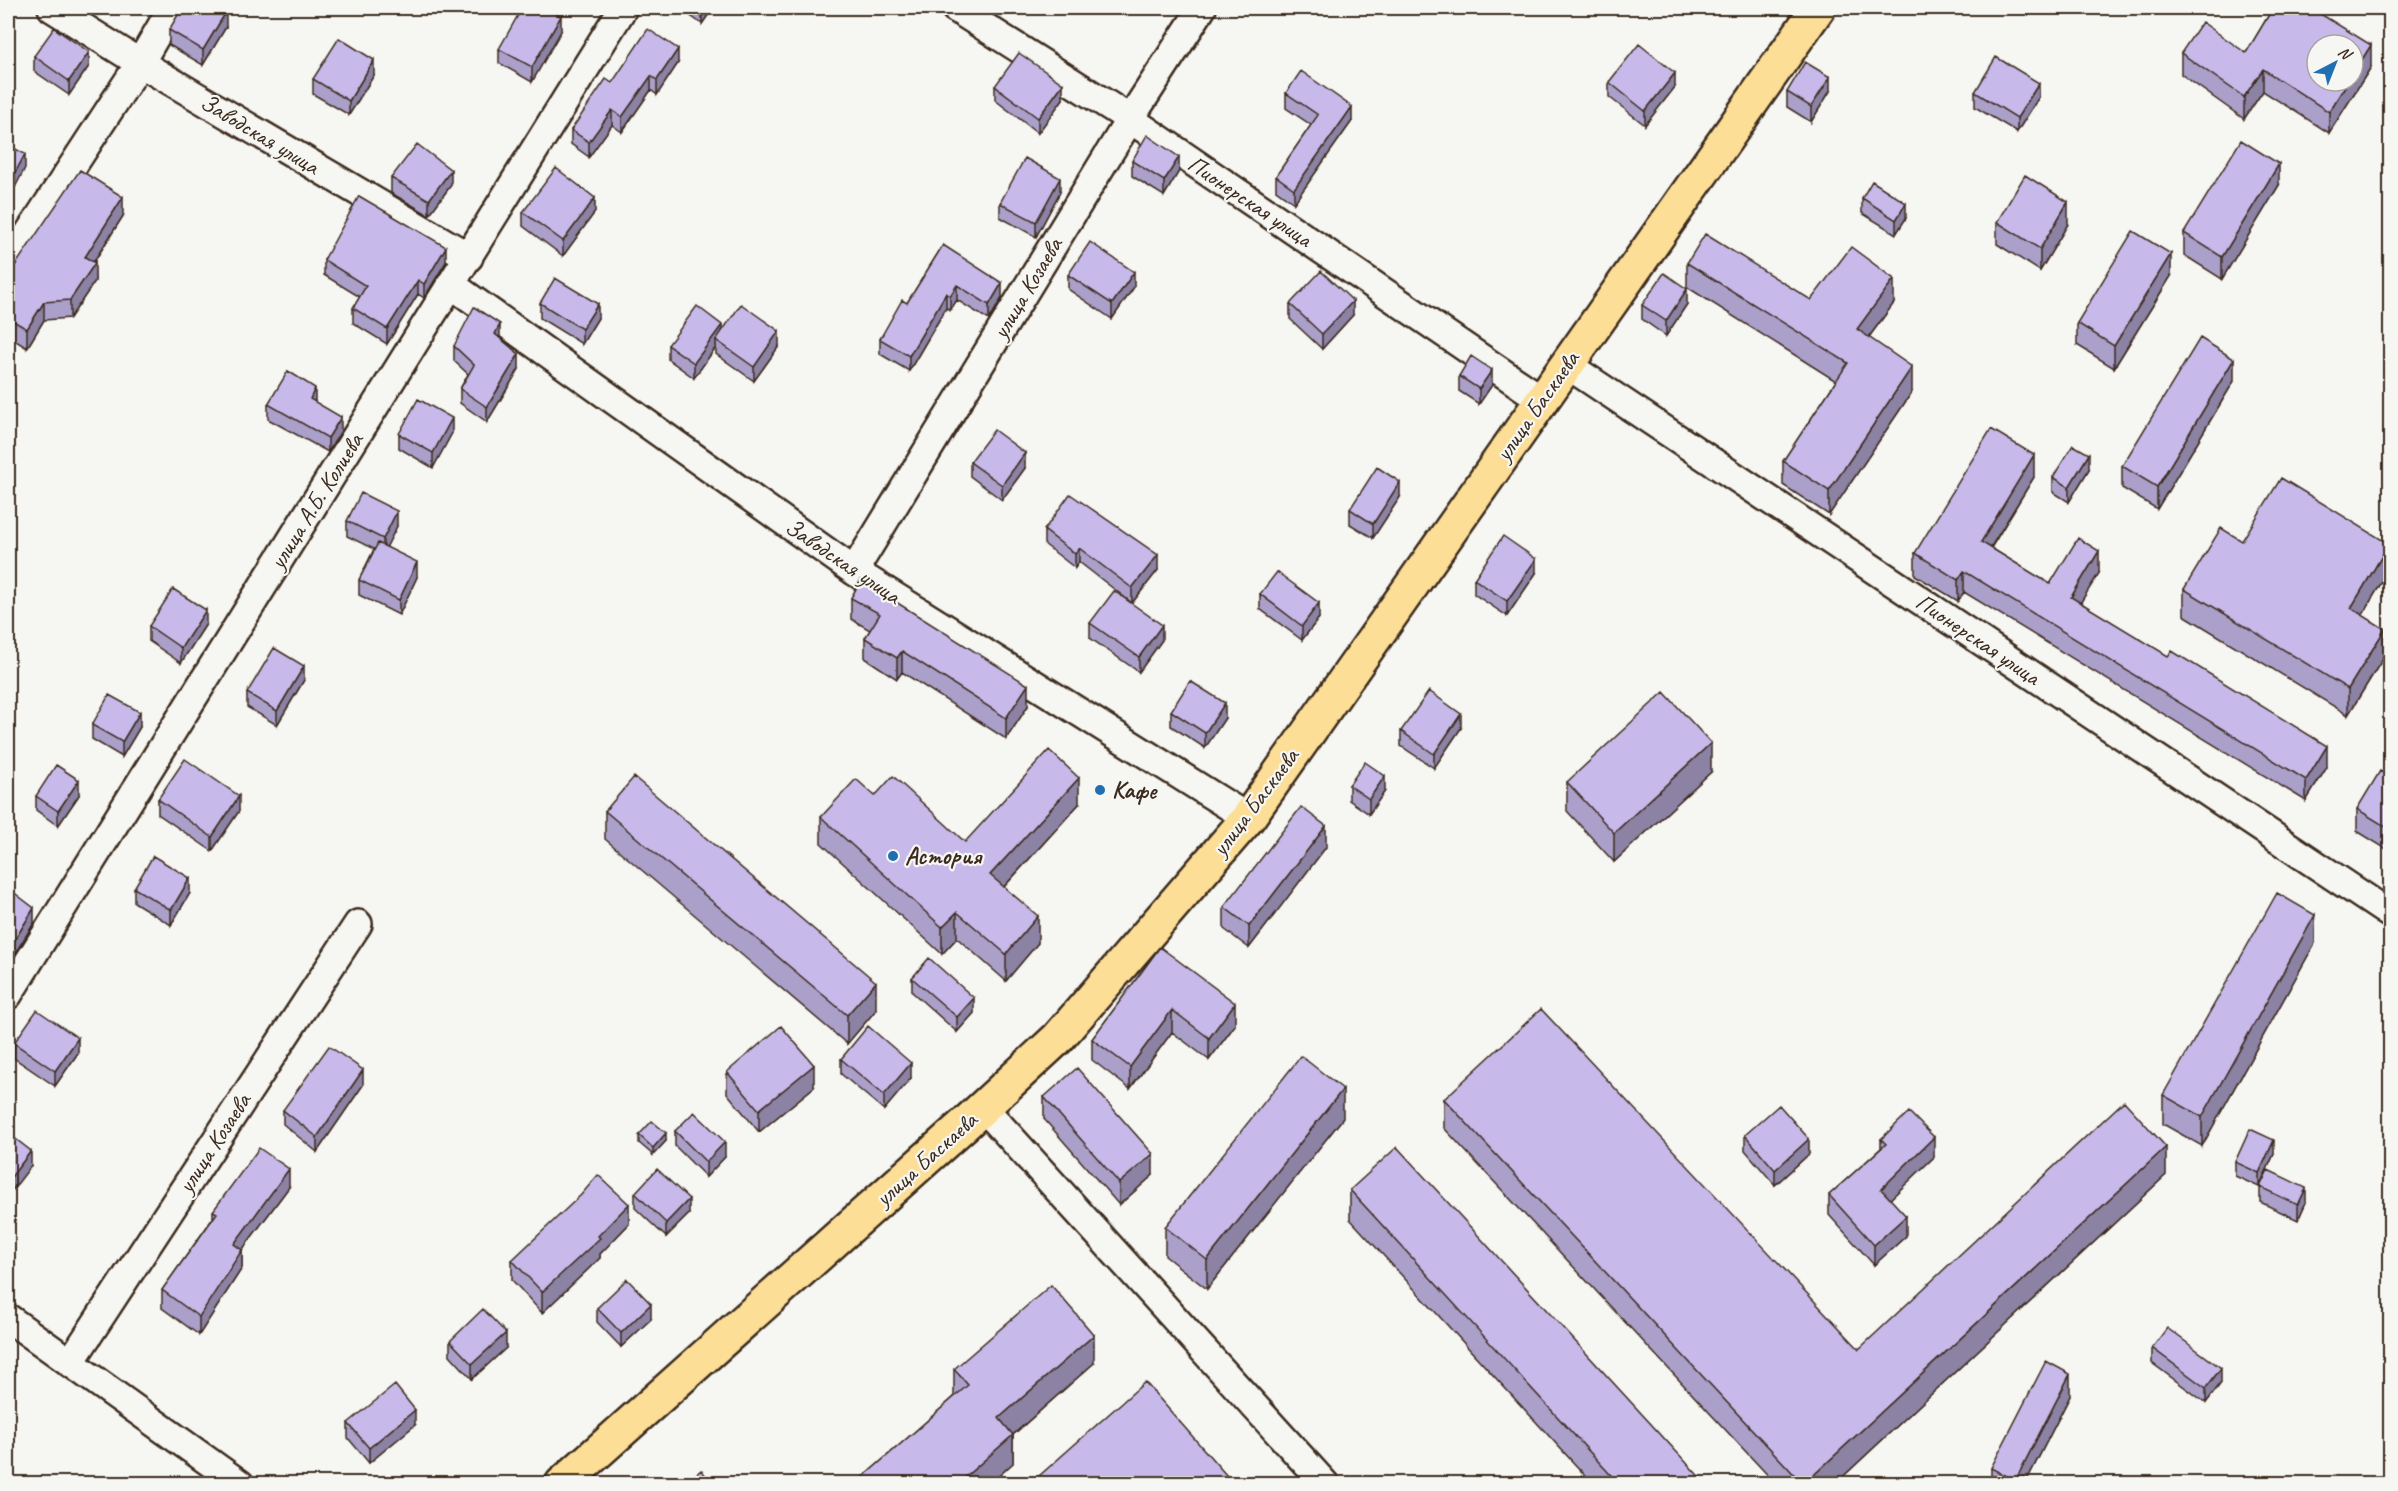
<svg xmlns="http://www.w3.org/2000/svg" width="2398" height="1491" font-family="Caveat,sans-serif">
	<rect width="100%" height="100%" fill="#f6f6f2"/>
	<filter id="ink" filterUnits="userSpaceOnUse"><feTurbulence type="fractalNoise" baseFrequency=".0167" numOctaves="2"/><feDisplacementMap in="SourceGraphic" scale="12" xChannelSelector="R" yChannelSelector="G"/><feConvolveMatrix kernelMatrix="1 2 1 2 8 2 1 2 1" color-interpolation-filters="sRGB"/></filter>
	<g filter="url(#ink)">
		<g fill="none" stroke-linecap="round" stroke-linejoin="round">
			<defs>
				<path id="minor" d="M52,8L140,63L469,257
					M955,8L1130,119L1541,399
					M8,265L140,63L172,8
					M452,285L854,571L1248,818
					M1566,364L2390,914
					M854,571L1130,119L1202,8
					M8,995L623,8
					M983,1107L1325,1484
					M8,1318L240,1484
					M70,1363L358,924"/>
				<path id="major" d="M562,1484L966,1123L1058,1038L1248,818L1818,8"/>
			</defs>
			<!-- minor casing -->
			<use href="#minor" stroke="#3b2a1e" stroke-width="32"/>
			<!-- major casing -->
			<use href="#major" stroke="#3b2a1e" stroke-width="38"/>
			<!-- minor -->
			<use href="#minor" stroke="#f6f6f2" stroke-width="27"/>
			<!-- major -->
			<use href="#major" stroke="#fcde96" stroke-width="33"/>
		</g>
		<!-- wall -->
		<path fill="#aba0ca" stroke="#3b2a1e" stroke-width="1.5" d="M679,8H713L702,24Z
			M2273,8H2318L2316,11L2371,67L2329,133L2263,91L2244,119L2181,74V53H2246Z
			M226,27L203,65L169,45V30Z
			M561,31L532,82L499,63V49Z
			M34,56L89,66L69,95L34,71Z
			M678,63L657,95L651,90L622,132L612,125L589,157L571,144V130L612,83Z
			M374,75L349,115L313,94V79Z
			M1609,82L1675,87L1645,125L1609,97Z
			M995,86L1063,99L1038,133L995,100Z
			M1830,91L1811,122L1787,107V92Z
			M1975,92L2039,97L2017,132L1975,107Z
			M1286,93L1352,121L1294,203L1276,190V176L1311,125L1286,108Z
			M1132,161L1179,171L1164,196L1132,176Z
			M391,178L451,185L429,215L391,193Z
			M2279,185L2222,279L2184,255V233Z
			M1060,192L1036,237L1000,217V203Z
			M1862,198L1906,218L1896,234L1862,213Z
			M523,212H595L563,256L523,226Z
			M123,216L94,262L95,281L70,318L44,320L27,348L8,336V285L10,281V273Z
			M1997,222L2068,224L2040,271L1997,244Z
			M943,245L1002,298L989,320L957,300L950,310L946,308L909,371L880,354V339L907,303Z
			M324,260L446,262L424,298L418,294L387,344L353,323V308L360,297L324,275Z
			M1687,263L1811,300L1894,303L1869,337L1912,392L1829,515L1783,485V461L1836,381L1687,287Z
			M1068,275L1134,287L1112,319L1068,289Z
			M2171,276L2114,368L2077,345V323Z
			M540,303L598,318L582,344L540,318Z
			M1290,304L1353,315L1322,349L1290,319Z
			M1687,304L1666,336L1642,319V305Z
			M722,331L779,346L754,381L716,354V347L694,378L668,359V345Z
			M500,338L519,369L487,422L460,403V389L468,374L454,361V346Z
			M1459,376L1492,385L1479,404L1459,391Z
			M2234,381L2157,509L2122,488V466Z
			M315,402L341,431L328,452L268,419V404Z
			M452,433L433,468L399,448V434Z
			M970,462L1025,468L1002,500L970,476Z
			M2089,469L2069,502L2053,492V477Z
			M2034,477L1991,548L2050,584L2099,573L2080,602L2327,767L2306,801L1964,592L1958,601L1915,575V553Z
			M1400,497L1373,538L1350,524V509Z
			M347,521L397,526L386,547L417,577L399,615L359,595V580L374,549L347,536Z
			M1044,530L1158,570L1132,603L1079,562L1075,568L1044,544Z
			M2242,541L2389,570L2362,615L2385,655L2348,715L2184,615V589Z
			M1536,573L1507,616L1474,594V579Z
			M861,580L1028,706L1006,739L902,672L897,679L865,658V638L870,630L851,619V598Z
			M1260,594L1319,618L1302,640L1260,609Z
			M1090,623L1162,640L1139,672L1090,638Z
			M206,624L181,663L149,641V626Z
			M304,680L277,725L247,707V693Z
			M1171,711L1225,718L1205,748L1171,726Z
			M92,725L140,727L122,757L92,739Z
			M1461,728L1434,768L1401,746V731Z
			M1711,772L1614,862L1567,811V782Z
			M2391,777V852L2357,831V809Z
			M1349,785L1385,791L1369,814L1349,800Z
			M79,795L58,826L36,810V796Z
			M875,796L965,842L1079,804L1004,887L1038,943L1006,981L957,938L942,954L821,843V817Z
			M158,799L239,811L212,851L158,814Z
			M605,811L876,1010L847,1044L605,839Z
			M1326,847L1249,948L1224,929V907Z
			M8,888L34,923L11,960L8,959Z
			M134,888L190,893L171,925L134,902Z
			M2315,943L2202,1146L2163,1124V1095Z
			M1160,947L1235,1025L1209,1060L1172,1032L1130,1089L1092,1060V1039Z
			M912,978L974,1013L957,1032L912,992Z
			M14,1043L78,1053L55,1086L14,1058Z
			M841,1059L911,1078L884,1110L841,1074Z
			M727,1072L814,1087L759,1132L727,1093Z
			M363,1085L317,1152L283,1124V1110Z
			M1044,1097L1153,1175L1119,1205L1044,1119Z
			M1444,1099L1859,1349L2166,1175L1835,1484H1776L1444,1128Z
			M1343,1118L1207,1289L1165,1256V1227Z
			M675,1131L725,1157L706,1177L675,1146Z
			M639,1135L666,1141L653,1155L639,1143Z
			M1745,1135L1809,1154L1775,1185L1745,1150Z
			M1881,1139L1934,1157L1890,1199L1906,1236L1874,1265L1829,1215V1195L1881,1148Z
			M2274,1154L2259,1187L2235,1176V1162Z
			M289,1187L242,1250V1268L199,1335L162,1308V1290L213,1218V1211Z
			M2260,1187L2306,1202L2298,1220L2260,1202Z
			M1350,1190L1706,1484H1593L1350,1219Z
			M635,1193L689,1214L666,1237L635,1208Z
			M629,1224L600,1254V1258L542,1313L512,1280V1260Z
			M597,1308L651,1319L621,1347L597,1322Z
			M450,1341L506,1348L472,1379L450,1355Z
			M2152,1348L2221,1383L2206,1403L2152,1363Z
			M1094,1363L1013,1435V1463L990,1484H855L954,1397V1369Z
			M2070,1396L2025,1484H1991V1468Z
			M348,1423L415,1425L369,1463L348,1438Z"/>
		<!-- shaded-wall -->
		<path fill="#8b82a4" stroke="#3b2a1e" stroke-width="1.5" d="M703,8H713L702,24V9Z
			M226,12V27L203,65V50Z
			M561,16V31L532,82V67Z
			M2371,45V67L2329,133V112L2348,81H2353V74Z
			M678,49V63L657,95V80Z
			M89,52V66L69,95V81Z
			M374,60V75L349,115V101Z
			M2263,69V91L2244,119V97Z
			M1675,73V87L1645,125V111Z
			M651,76V90L622,132V117Z
			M1830,77V91L1811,122V107Z
			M2039,83V97L2017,132V118Z
			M1063,84V99L1038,133V118Z
			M1352,107V121L1294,203V189Z
			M612,110V125L589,157V142Z
			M25,154V168L8,201V186Z
			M1179,157V171L1164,196V181Z
			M2279,164V185L2222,279V257Z
			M451,170V185L429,215V200Z
			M1060,178V192L1036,237V222Z
			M123,197V216L85,275V257Z
			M595,198V212L563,256V241Z
			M2068,202V224L2040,271V249Z
			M1906,203V218L1896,234V220Z
			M446,247V262L424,298V284Z
			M2171,254V276L2114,368V346Z
			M95,263V281L70,318V300Z
			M1134,272V287L1112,319V304Z
			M1894,279V303L1857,353V329Z
			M418,280V294L387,344V329Z
			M1002,283V298L989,320V305Z
			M957,285V300L950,310V296Z
			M1687,289V304L1666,336V321Z
			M946,293V308L909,371V356Z
			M1353,301V315L1322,349V334Z
			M44,302V320L27,348V329Z
			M598,304V318L582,344V329Z
			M500,324V338L495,334Z
			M722,325V340H716V347L694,378V363Z
			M779,331V346L754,381V367Z
			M519,354V369L487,422V407Z
			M2234,359V381L2157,509V487Z
			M1912,367V392L1829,515V491Z
			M1492,370V385L1479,404V389Z
			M315,388V403L310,399Z
			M9,407V421L8,423V409Z
			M341,417V431L328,452V438Z
			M452,418V433L433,468V453Z
			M1025,453V468L1002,500V485Z
			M2089,454V469L2069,502V487Z
			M2034,455V477L1981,563V542Z
			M1400,482V497L1373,538V524Z
			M397,511V526L383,554V539Z
			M2389,544V570L2351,634V608Z
			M1079,548V562L1075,568V554Z
			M2099,551V573L2071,618V597Z
			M1158,555V570L1132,603V588Z
			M1536,559V573L1507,616V601Z
			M417,562V577L399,615V600Z
			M1964,571V592L1958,601V580Z
			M1319,603V618L1302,640V626Z
			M206,610V624L181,663V648Z
			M1162,625V640L1139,672V657Z
			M2385,629V655L2348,715V689Z
			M902,651V672L897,679V658Z
			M304,666V680L277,725V711Z
			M1028,685V706L1006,739V718Z
			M1225,703V718L1205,748V733Z
			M140,712V727L122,757V742Z
			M1461,714V728L1434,768V754Z
			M1711,743V772L1614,862V833Z
			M2327,746V767L2306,801V780Z
			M1385,776V791L1369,814V799Z
			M1079,778V804L990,902V875Z
			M79,780V795L58,826V811Z
			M239,796V811L212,851V837Z
			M1326,826V847L1249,948V926Z
			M190,878V893L171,925V910Z
			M34,908V923L11,960V946Z
			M957,912V938L942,954V927Z
			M2315,915V943L2202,1146V1117Z
			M1038,916V943L1006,981V954Z
			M876,982V1010L847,1044V1015Z
			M974,998V1013L957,1032V1017Z
			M1235,1003V1025L1209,1060V1038Z
			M1172,1010V1032L1130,1089V1067Z
			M78,1038V1053L55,1086V1071Z
			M911,1063V1078L884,1110V1095Z
			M814,1065V1087L759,1132V1110Z
			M363,1070V1085L317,1152V1137Z
			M1343,1089V1118L1207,1289V1260Z
			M666,1133V1141L653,1155V1148Z
			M1934,1137V1157L1881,1208V1189Z
			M1809,1139V1154L1775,1185V1170Z
			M2274,1140V1154L2259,1187V1173Z
			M725,1142V1157L706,1177V1162Z
			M2166,1147V1175L1835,1484H1804Z
			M31,1151V1166L8,1196V1181Z
			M1153,1154V1175L1119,1205V1183Z
			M289,1169V1187L242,1250V1268L199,1335V1317L234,1244Z
			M2306,1188V1202L2298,1220V1205Z
			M689,1199V1214L666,1237V1223Z
			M629,1204V1224L600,1254V1258L542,1313V1292Z
			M1906,1216V1236L1874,1265V1245Z
			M651,1304V1319L621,1347V1333Z
			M506,1333V1348L472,1379V1364Z
			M1094,1335V1363L999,1447V1418Z
			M2221,1368V1383L2206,1403V1388Z
			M2070,1374V1396L2025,1484H2015V1481Z
			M415,1410V1425L369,1463V1448Z
			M1013,1435V1463L990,1484H957Z"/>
		<!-- building -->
		<path fill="#c7baeb" stroke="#3b2a1e" stroke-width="1.5" d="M182,8H218L226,12L203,50L169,30Z
			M522,8H545L561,16L532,67L499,49Z
			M2273,8H2311L2371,45L2353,74V45H2317V81H2348L2329,112L2263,69L2244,97L2181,53L2202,22L2246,53Z
			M54,28L89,52L69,81L34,56Z
			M648,29L678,49L657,80L651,76L622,117L612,110L589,142L571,130L606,79L612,83Z
			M339,38L374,60L349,101L313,79Z
			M1639,44L1675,73L1645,111L1609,82Z
			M1019,53L1063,84L1038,118L995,86Z
			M1996,57L2039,83L2017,118L1975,92Z
			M1805,62L1830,77L1811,107L1787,92Z
			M1301,71L1352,107L1294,189L1276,176L1318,115L1286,93Z
			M1147,135L1179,157L1164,181L1132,161Z
			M2241,140L2279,164L2222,257L2184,233Z
			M417,144L451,170L429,200L391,178Z
			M8,145L25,154L8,186Z
			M1025,158L1060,178L1036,222L1000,203Z
			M556,168L595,198L563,241L523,212Z
			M80,170L123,197L85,257L95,263L70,300L44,302L27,329L8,318V285L14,275L10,273Z
			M2025,175L2068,202L2040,249L1997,222Z
			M1872,181L1906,203L1896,220L1862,198Z
			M359,196L446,247L424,284L418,280L387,329L353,308L366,286L324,260Z
			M2133,231L2171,254L2114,346L2077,323Z
			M1705,234L1811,300L1851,247L1894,279L1857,329L1912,367L1829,491L1783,461L1848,363L1687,263Z
			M1090,242L1134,272L1112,304L1068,275Z
			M943,245L1002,283L989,305L957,285L950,296L946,293L909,356L880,339L902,300L907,303Z
			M1321,271L1353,301L1322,334L1290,304Z
			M1664,273L1687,289L1666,321L1642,305Z
			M555,278L598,304L582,329L540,303Z
			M741,304L779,331L754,367L716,340Z
			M697,306L722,325L694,363L668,345Z
			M474,307L500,324L495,334L519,354L487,407L460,389L474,365L454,346Z
			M2200,338L2234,359L2157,487L2122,466Z
			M1471,356L1492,370L1479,389L1459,376Z
			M288,371L315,388L310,399L341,417L328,438L268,404Z
			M418,399L452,418L433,453L399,434Z
			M1991,429L2034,455L1981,542L2050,584L2078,538L2099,551L2071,597L2168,656L2172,651L2327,746L2306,780L1964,571L1958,580L1915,553Z
			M994,430L1025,453L1002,485L970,462Z
			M2073,445L2089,454L2069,487L2053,477Z
			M1377,467L1400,482L1373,524L1350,509Z
			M2281,478L2389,544L2351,608L2385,629L2348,689L2184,589L2221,528L2242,541Z
			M361,493L397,511L383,539L347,521Z
			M1070,494L1158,555L1132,588L1079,548L1075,554L1044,530Z
			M1503,536L1536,559L1507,601L1474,579Z
			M378,543L417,562L399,600L359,580Z
			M1277,572L1319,603L1302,626L1260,594Z
			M861,580L1028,685L1006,718L902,651L897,658L865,638L880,614L851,598Z
			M173,589L206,610L181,648L149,626Z
			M1114,591L1162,625L1139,657L1090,623Z
			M274,648L304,666L277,711L247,693Z
			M1190,681L1225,703L1205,733L1171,711Z
			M1429,691L1461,714L1434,754L1401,731Z
			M1664,692L1711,743L1614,833L1567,782Z
			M109,695L140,712L122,742L92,725Z
			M1049,750L1079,778L990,875L1038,916L1006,954L957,912L942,927L821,817L856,779L875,796L893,776L965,842Z
			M185,759L239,796L212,837L158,799Z
			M1365,762L1385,776L1369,799L1349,785Z
			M56,765L79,780L58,811L36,796Z
			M2380,771L2391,777V830L2357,809Z
			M634,777L876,982L847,1015L605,811Z
			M1301,807L1326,826L1249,926L1224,907Z
			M153,856L190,878L171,910L134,888Z
			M8,888L34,908L11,946L8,944Z
			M2277,893L2315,915L2202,1117L2163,1095Z
			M1160,947L1235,1003L1209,1038L1172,1010L1130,1067L1092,1039Z
			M929,958L974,998L957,1017L912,978Z
			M1541,1009L1859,1349L2124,1101L2166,1147L1804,1484H1803L1444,1099Z
			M37,1010L78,1038L55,1071L14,1043Z
			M781,1026L814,1065L759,1110L727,1072Z
			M868,1026L911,1063L884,1095L841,1059Z
			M329,1046L363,1070L317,1137L283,1110Z
			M1301,1056L1343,1089L1207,1260L1165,1227Z
			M1077,1068L1153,1154L1119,1183L1044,1097Z
			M1779,1105L1809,1139L1775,1170L1745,1135Z
			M694,1112L725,1142L706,1162L675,1131Z
			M1909,1112L1934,1137L1881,1189L1906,1216L1874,1245L1829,1195L1886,1144L1881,1139Z
			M652,1121L666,1133L653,1148L639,1135Z
			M2250,1129L2274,1140L2259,1173L2235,1162Z
			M8,1133L31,1151L8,1181Z
			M1397,1147L1706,1484H1619L1350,1190Z
			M259,1148L289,1169L234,1244L242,1250L199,1317L162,1290L217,1213L213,1211Z
			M657,1169L689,1199L666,1223L635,1193Z
			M2268,1170L2306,1188L2298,1205L2260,1187Z
			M598,1175L629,1204L598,1236L600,1238L542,1292L512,1260L581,1195Z
			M627,1279L651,1304L621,1333L597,1308Z
			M1051,1285L1094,1335L999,1418L1013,1435L957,1484H855L968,1385L954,1369Z
			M483,1309L506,1333L472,1364L450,1341Z
			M2167,1328L2221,1368L2206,1388L2152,1348Z
			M2046,1361L2070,1374L2015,1481L1991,1468Z
			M1145,1382L1234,1484H1030Z
			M395,1385L415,1410L369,1448L348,1423Z
			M701,1470L713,1484H685Z"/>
	</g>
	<!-- markers -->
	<g fill="#1f6fb2" stroke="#f6f6f2" stroke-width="2">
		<circle cx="1100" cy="790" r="6"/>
		<circle cx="893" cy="856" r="6"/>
	</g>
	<g text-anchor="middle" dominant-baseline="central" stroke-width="4.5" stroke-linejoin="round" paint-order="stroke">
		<!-- street labels -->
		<g font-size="24" fill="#3b2a1e" stroke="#f6f6f2">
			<text transform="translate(260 134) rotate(31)">Заводская улица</text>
			<text transform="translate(1250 201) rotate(34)">Пионерская улица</text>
			<text transform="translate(1027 288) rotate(-59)">улица Козаева</text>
			<text transform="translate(1537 406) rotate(-55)">улица Баскаева</text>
			<text transform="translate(316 501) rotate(-58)">улица А.Б. Колиева</text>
			<text transform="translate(843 561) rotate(34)">Заводская улица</text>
			<text transform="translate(1978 639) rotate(34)">Пионерская улица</text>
			<text transform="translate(1255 802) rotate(-53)">улица Баскаева</text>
			<text transform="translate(214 1143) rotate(-57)">улица Козаева</text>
			<text transform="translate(926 1159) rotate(-42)">улица Баскаева</text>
		</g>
		<!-- poi labels -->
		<g font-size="24" font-weight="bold" fill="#3b2a1e" stroke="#f6f6f2" text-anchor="start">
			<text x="1112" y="790">Кафе</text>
			<text x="905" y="856">Астория</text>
		</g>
	</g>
	<!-- margin -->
	<rect width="2398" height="1491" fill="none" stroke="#f6f6f2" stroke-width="30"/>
	<rect x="15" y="15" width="2368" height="1461" fill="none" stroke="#3b2a1e" stroke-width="2" filter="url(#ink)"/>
	<!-- north arrow -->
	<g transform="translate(2335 63) rotate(42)"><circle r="28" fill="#f6f6f2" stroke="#aba49d" stroke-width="1.5"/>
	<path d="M0-4.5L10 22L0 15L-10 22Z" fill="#1f6fb2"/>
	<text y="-9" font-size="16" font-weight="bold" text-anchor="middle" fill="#3b2a1e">N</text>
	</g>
</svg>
